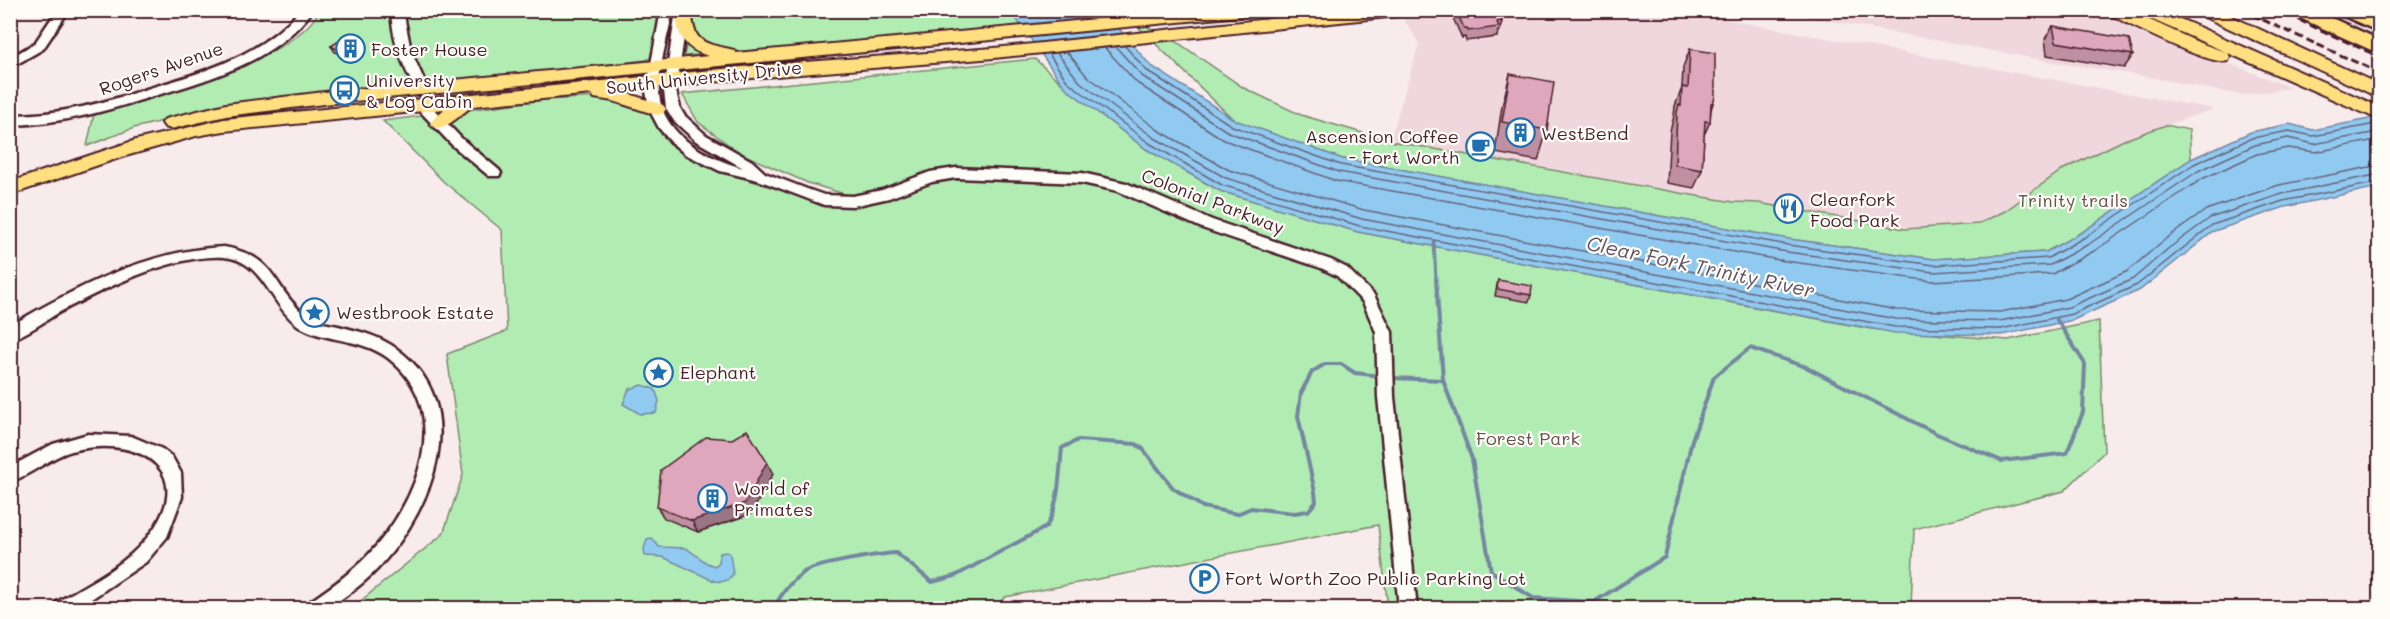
<svg xmlns="http://www.w3.org/2000/svg" width="2390" height="619" font-family="Mali,sans-serif">
	<rect width="100%" height="100%" fill="#f7ebeb"/>
	<filter id="ink" filterUnits="userSpaceOnUse"><feTurbulence type="fractalNoise" baseFrequency=".0167" numOctaves="2"/><feDisplacementMap in="SourceGraphic" scale="12" xChannelSelector="R" yChannelSelector="G"/><feConvolveMatrix kernelMatrix="1 2 1 2 8 2 1 2 1" color-interpolation-filters="sRGB"/></filter>
	<g filter="url(#ink)">
		<!-- built -->
		<path fill="#f0d7dd" d="M1464,10L1679,11L2213,109L2124,140L2062,170L2005,211L1978,224L1905,229L1758,203L1734,202L1697,196L1390,141L1419,44L1402,16Z
			M1777,11H2104L2133,25L2291,88L2241,95L2143,76L2064,64Z"/>
		<!-- green -->
		<path fill="#b1edb2" stroke="#7e866e" stroke-width="1.5" d="M319,11H661L653,57L646,60L432,85L284,96L239,102L134,128L87,146L94,114C148,98 294,62 319,11Z
			M693,11H1011L1024,29L684,56Z
			M1122,11H1137L1138,22L1174,40L1244,88L1301,115L1390,141L1697,196L1734,202L1758,203L1905,229L1978,224L2005,211L2062,170L2124,140L2166,125L2189,130L2191,159L2082,232L2046,252L1934,259L1789,239L1343,159L1235,121Z
			M1035,59L1072,93L1146,149L1220,191L1358,232L1871,329L2008,340L2099,321L2104,452L2064,491L1914,529L1911,608H1388L1378,525L1005,597L994,608H352L443,534L463,475L447,354L507,331L502,230L444,182L383,121L544,100L603,97L643,109L652,117L672,143L704,166L832,206L871,202L808,183L740,153L698,122L682,94Z"/>
		<!-- water -->
		<path fill="#91caf1" stroke="#7586a2" stroke-width="1.5" d="M1011,11H1104L1150,65L1235,120L1343,159L1789,239L1934,259L2046,252L2082,232L2191,159L2251,132L2289,124L2313,130L2369,119L2379,109V187L2285,207L2214,231L2140,290L2073,320L2002,335L1895,333L1358,232L1220,191L1146,149L1072,93L1063,85Z
			M642,385L655,389L659,401L656,413L640,414L623,404L629,389Z
			M652,538L659,547L686,548L707,563L714,566L719,563L720,553L727,552L730,554L733,574C728,582 723,582 714,581L663,557L645,556L644,549L647,539Z"/>
		<g fill="none" stroke-linecap="round" stroke-linejoin="round">
			<!-- shore -->
			<path stroke="#66637a" stroke-width="1.5" d="M1125,46L1146,70L1232,126L1341,165L1788,245L1934,265L2048,258L2085,237L2194,164L2252,138L2289,131L2313,136L2370,125L2377,120
				M1116,47L1142,76L1228,132L1339,172L1787,252L1933,272L2050,265L2089,244L2198,171L2255,145L2288,138L2314,144L2372,133L2380,128
				M1105,48L1137,83L1224,140L1336,181L1785,261L1932,281L2052,274L2094,251L2202,179L2257,154L2288,148L2316,152L2380,139
				M1067,52L1086,75L1158,130L1229,170L1364,210L1897,310L2000,312L2066,299L2128,271L2163,241L2206,210L2279,185L2380,165
				M1057,53L1080,82L1153,137L1226,178L1362,219L1896,319L2000,321L2069,307L2133,279L2169,248L2210,218L2282,194L2380,174
				M1049,54L1067,81L1076,88L1149,143L1222,185L1360,226L1895,327L2001,329L2072,314L2137,285L2212,225L2283,201L2380,182"/>
			<!-- stream-far1 -->
			<path stroke="#7586a2" stroke-width="3" d="M1434,242L1436,280"/>
			<!-- stream -->
			<path stroke="#7586a2" stroke-width="4" d="M1391,378L1443,380L1436,279
				M1443,380L1472,459L1491,571L1533,598L1594,602L1665,557L1692,440L1714,377L1750,348L1806,367L1937,434L2002,461L2067,453L2083,412L2085,364L2057,320
				M774,608C781,594 791,581 804,572C816,564 879,554 896,553L932,582L955,576L1046,527C1060,504 1059,474 1062,448L1078,440L1136,444L1143,449L1173,488L1203,507L1237,514L1251,508L1294,513L1308,511L1316,502L1315,492L1298,416L1301,393L1312,372L1325,364H1341L1355,373L1381,376"/>
			<defs>
				<path id="minor" d="M57,10H69L43,49L10,68V58L35,43Z
					M300,10H313C276,61 211,79 154,96C106,111 62,124 10,125V115C60,115 103,103 150,88C205,72 262,55 300,10Z
					M391,10H403L411,51L428,89L427,92H417C403,67 392,40 391,10Z
					M661,10H673C669,31 657,74 659,93C662,135 707,158 743,168L696,141L674,121L666,108L664,91L676,10H688L676,91L680,108L684,115L706,135L752,161L765,173L807,189L824,195L853,196L882,190L930,172L956,168L1082,173L1126,183L1212,220L1331,260L1347,268L1374,295L1392,332L1394,397L1417,608H1399L1378,397L1376,332L1363,302L1337,276L1321,268L1202,228L1118,191L1082,183L956,178L932,182L889,198L853,206L824,205L758,180L720,171L685,154L671,142L659,128L649,109L646,91Z
					M1306,10H1318L1320,19L1318,22H1310Z
					M422,101L427,102L462,139L499,170L501,173L499,176H489L452,145L417,108L415,105L417,102Z
					M224,247C280,257 271,289 308,317C316,323 329,324 338,326C358,331 380,336 397,349C474,405 433,508 381,565C366,582 347,595 329,608H306L309,602C330,588 351,573 369,554C417,503 456,411 388,358C360,337 322,342 299,326C270,306 264,260 224,257C172,254 103,289 58,313C43,322 27,334 10,340V326C75,288 148,250 224,247Z
					M88,434L131,436L162,449L172,457L181,473L182,497L167,537L146,562L78,608H54L57,602C87,584 123,567 146,539C200,474 143,435 76,450C52,455 33,474 10,482V467L53,444Z"/>
				<path id="major" d="M676,10H692C692,45 706,43 734,50L736,53L1192,10H1259L1251,15L324,104L226,116L171,129L165,127L162,123L165,119L226,104L324,92L709,56C685,50 676,35 676,10Z
					M1354,10H1415L1407,15L994,58L752,78L620,91L663,105L666,109L663,113L657,115L613,101L594,98L592,94L473,106C461,113 447,131 433,127L430,123L444,109L224,131L196,136L122,157L10,195V182L136,140L224,119L752,66L994,48Z
					M2106,10H2128L2200,43L2228,53L2230,57L2228,61C2209,66 2130,24 2108,14Z
					M2137,10H2160L2380,107V120L2139,14Z
					M2196,10H2218L2380,85V98L2198,14Z"/>
				<path id="highway" d="M2288,10H2314L2380,40V54L2291,14Z
					M2336,10H2362L2380,19V32L2339,14Z"/>
			</defs>
			<!-- minor casing -->
			<use href="#minor" stroke="#4a1f2b" stroke-width="5"/>
			<!-- major casing -->
			<use href="#major" stroke="#4a1f2b" stroke-width="4"/>
			<!-- highway casing -->
			<use href="#highway" stroke="#4a1f2b" stroke-width="5"/>
			<!-- minor -->
			<use href="#minor" fill="#fdfcf7" fill-rule="evenodd"/>
			<!-- major -->
			<use href="#major" fill="#ffdf80" fill-rule="evenodd"/>
			<!-- highway -->
			<use href="#highway" fill="#ffdf80" fill-rule="evenodd"/>
			<!-- rail -->
			<path stroke="#4a1f2b" stroke-width="3" stroke-dasharray="8 4" stroke-linecap="butt" d="M2241,10L2380,73
				M2277,10L2380,57"/>
		</g>
		<!-- wall -->
		<path fill="#bf90a2" stroke="#4a1f2b" stroke-width="1.5" d="M1454,10H1497L1502,21L1500,31H1498L1497,37L1466,41L1465,37L1462,38L1453,18Z
			M2053,26L2133,55L2124,68L2047,55L2045,39Z
			M331,46H365L347,59L335,52Z
			M1690,49L1713,103L1711,110L1710,122L1704,135L1702,170L1694,188L1667,183L1670,131L1674,116L1675,106L1682,88L1683,67Z
			M1510,74L1547,130L1538,161L1495,153L1502,106Z
			M1498,280L1531,295L1529,302L1495,296Z
			M773,474L751,514L698,532L664,518L657,507Z"/>
		<!-- shaded-wall -->
		<path fill="#9b7584" stroke="#4a1f2b" stroke-width="1.5" d="M361,40L365,46L347,59L342,52Z
			M767,462L773,474L751,514L698,532L692,521Z"/>
		<!-- building -->
		<path fill="#dea7bc" stroke="#4a1f2b" stroke-width="1.5" d="M1456,10H1497L1502,21L1497,22L1499,27L1468,31L1467,28H1464Z
			M2053,26L2129,39L2133,55L2056,42Z
			M350,34L361,40L342,52L331,46Z
			M1690,49L1715,53V97L1713,103H1711L1710,122L1705,121L1702,170L1675,165L1677,112L1679,105L1681,106L1682,87L1688,88Z
			M1510,74L1554,82L1547,130L1502,122Z
			M1498,280L1532,286L1531,295L1497,289Z
			M747,430L767,462L745,503L692,521L657,507L661,470L706,437L732,439Z"/>
	</g>
	<!-- icons -->
	<defs>
		<symbol id="building-ring" viewBox="-11 -11 22 22"><circle r="9.5" fill="#fdfcf7" stroke="#1f6fb2" stroke-width="1.5"/><path d="M-4-6H4V6H1V3H-1V6H-4ZM-2.5-4.3h1.7v1.8h-1.7ZM.8-4.3h1.7v1.8H.8ZM-2.5-1h1.7V.8h-1.7ZM.8-1h1.7V.8H.8Z" fill="#1f6fb2"/></symbol>
		<symbol id="bus-ring" viewBox="-11 -11 22 22"><circle r="9.5" fill="#fdfcf7" stroke="#1f6fb2" stroke-width="1.5"/><path d="M-5-6H5V4H4V6H2V4H-2V6H-4V4H-5ZM-3.5-4V0h7V-4ZM-3.5 1.2v1.5H-2V1.2ZM2 1.2v1.5H3.5V1.2Z" fill="#1f6fb2"/></symbol>
		<symbol id="cafe-ring" viewBox="-11 -11 22 22"><circle r="9.5" fill="#fdfcf7" stroke="#1f6fb2" stroke-width="1.5"/><path d="M-5.5-4.5H6V0H3Q3 3.5 0 3.5H-2.5Q-5.5 3.5-5.5 0ZM3-3.2v2h1.7v-2ZM-6 4.5H4V6H-6Z" fill="#1f6fb2"/></symbol>
		<symbol id="restaurant-ring" viewBox="-11 -11 22 22"><circle r="9.5" fill="#fdfcf7" stroke="#1f6fb2" stroke-width="1.5"/><path d="M-5-6h1v4h1v-4h1v4h1v-4h1v5L-1.5 .5V6h-2V.5L-5-1ZM5-6V6H3V1.5H1.5Q1.5-4 5-6Z" fill="#1f6fb2"/></symbol>
		<symbol id="sight-ring" viewBox="-11 -11 22 22"><circle r="9.5" fill="#fdfcf7" stroke="#1f6fb2" stroke-width="1.5"/><path d="M0-6L1.8-2.2L6-1.7L2.9 1.2L3.7 5.4L0 3.3L-3.7 5.4L-2.9 1.2L-6-1.7L-1.8-2.2Z" fill="#1f6fb2"/></symbol>
		<symbol id="parking-ring" viewBox="-11 -11 22 22"><circle r="9.5" fill="#fdfcf7" stroke="#1f6fb2" stroke-width="1.5"/><path d="M-3.5-5.5H1a3.5 3.5 0 0 1 0 7H-1V5.5H-3.5ZM-1-3.4V-.6H.8a1.4 1.4 0 0 0 0-2.8Z" fill="#1f6fb2"/></symbol>
	</defs>
	<g fill-rule="evenodd">
		<use href="#building-ring" x="334" y="32" width="33" height="33"/>
		<use href="#bus-ring" x="328" y="74" width="33" height="33"/>
		<use href="#building-ring" x="1504" y="116" width="33" height="33"/>
		<use href="#cafe-ring" x="1464" y="130" width="33" height="33"/>
		<use href="#restaurant-ring" x="1772" y="192" width="33" height="33"/>
		<use href="#sight-ring" x="298" y="296" width="33" height="33"/>
		<use href="#sight-ring" x="642" y="356" width="33" height="33"/>
		<use href="#building-ring" x="696" y="482" width="33" height="33"/>
		<use href="#parking-ring" x="1188" y="562" width="33" height="33"/>
	</g>
	<g text-anchor="middle" dominant-baseline="central" stroke-width="4.5" stroke-linejoin="round" paint-order="stroke">
		<!-- poi labels -->
		<g font-size="18" fill="#4a1f2b" stroke="#fdfcf7" text-anchor="start">
			<text x="371" y="49">Foster House</text>
			<text x="366" y="80">University<tspan x="366" dy="21">&amp; Log Cabin</tspan></text>
			<text x="1541" y="133">WestBend</text>
			<text x="1459" y="136" text-anchor="end">Ascension Coffee<tspan x="1459" dy="21">- Fort Worth</tspan></text>
			<text x="1810" y="199">Clearfork<tspan x="1810" dy="21">Food Park</tspan></text>
			<text x="336" y="312">Westbrook Estate</text>
			<text x="680" y="372">Elephant</text>
			<text x="734" y="488">World of<tspan x="734" dy="21">Primates</tspan></text>
			<text x="1225" y="578">Fort Worth Zoo Public Parking Lot</text>
		</g>
		<!-- street labels -->
		<g font-size="18" fill="#4a1f2b" stroke="#fdfcf7">
			<text transform="translate(161 68) rotate(-19)">Rogers Avenue</text>
			<text transform="translate(704 77) rotate(-6)">South University Drive</text>
			<text transform="translate(1213 201) rotate(21)">Colonial Parkway</text>
		</g>
		<!-- park labels -->
		<g font-size="18" fill="#64524d" stroke="#fdfcf7">
			<text x="2073" y="200">Trinity trails</text>
			<text x="1528" y="438">Forest Park</text>
		</g>
		<!-- water labels -->
		<g font-size="20" font-style="italic" fill="#5f5266" stroke="#fdfcf7">
			<text transform="translate(1701 266) rotate(12)">Clear Fork Trinity River</text>
		</g>
	</g>
	<!-- margin -->
	<rect width="2390" height="619" fill="none" stroke="#fdfcf7" stroke-width="36"/>
	<rect x="18" y="18" width="2354" height="583" fill="none" stroke="#4a1f2b" stroke-width="2" filter="url(#ink)"/>
</svg>
